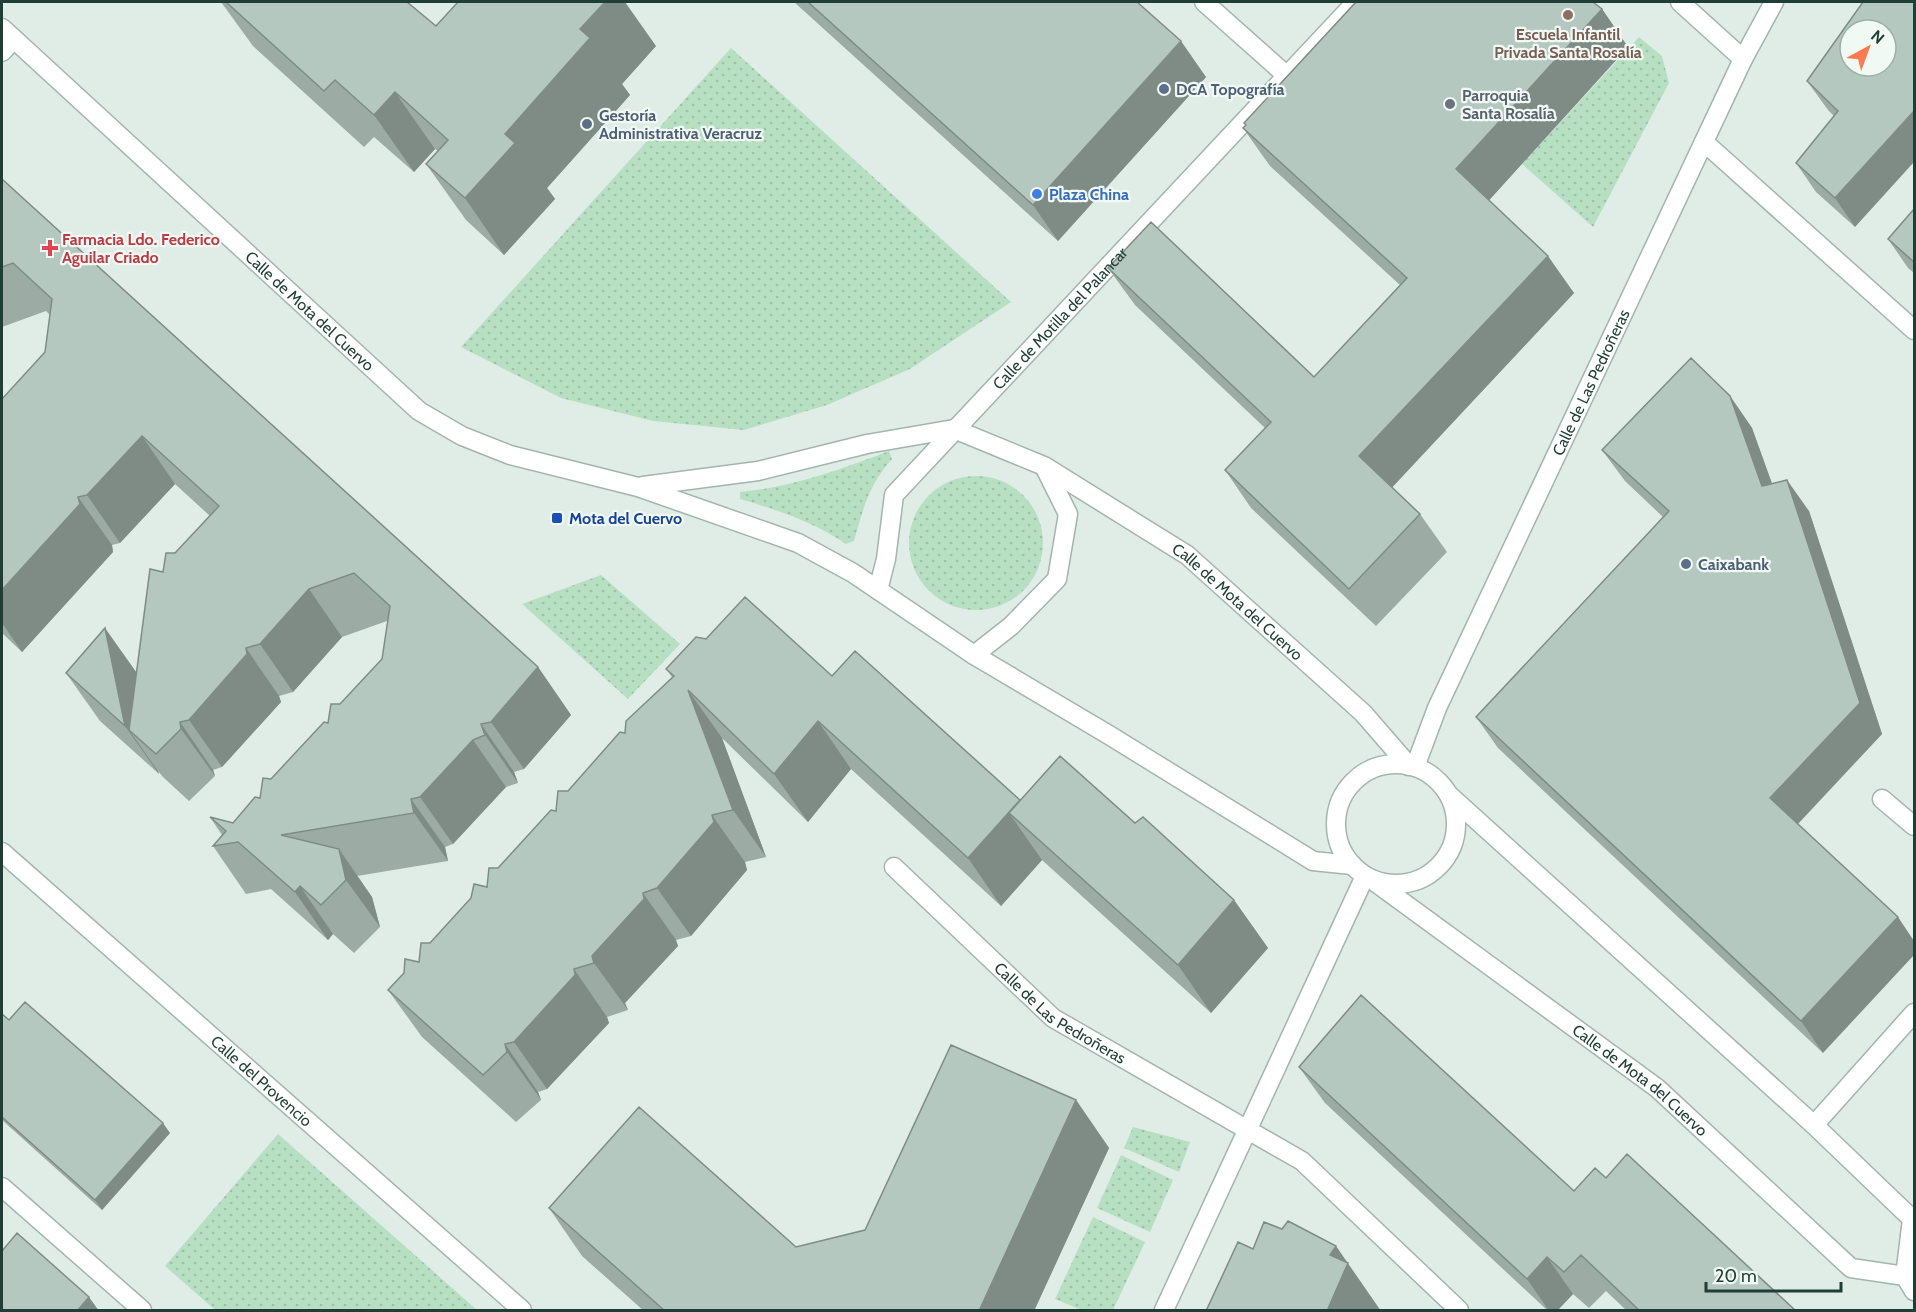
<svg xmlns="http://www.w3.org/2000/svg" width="1916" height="1312" font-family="Cabin,sans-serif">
	<defs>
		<pattern id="park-dots" width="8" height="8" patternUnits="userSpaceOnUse" patternTransform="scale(1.5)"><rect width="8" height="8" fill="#b7e0c2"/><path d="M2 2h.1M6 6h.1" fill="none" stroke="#9dc1a7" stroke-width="1.8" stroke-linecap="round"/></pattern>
	</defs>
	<rect width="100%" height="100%" fill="#e0ede7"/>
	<!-- park -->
	<path fill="url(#park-dots)" d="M1639,37L1662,56L1669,83L1593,227L1522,164Z
		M731,48L1011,302L910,369L827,405L744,430L653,421L561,398L461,347Z
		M889,451L892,459C868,486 864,507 854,541L846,544C814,522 777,510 740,499V492C792,487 840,470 889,451Z
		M909 543a67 67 0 1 1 134 0a67 67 0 1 1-134 0Z
		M601,575L680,644L628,699L522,604Z
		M1133,1127L1190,1142L1179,1172L1124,1148Z
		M278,1134L477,1310H215L165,1266Z
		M1121,1155L1173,1180L1150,1232L1097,1208Z
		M1093,1217L1145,1242L1113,1310H1081L1055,1299Z"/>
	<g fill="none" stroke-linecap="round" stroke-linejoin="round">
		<defs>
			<g id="street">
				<path d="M1204,2L1286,75"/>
				<path d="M1680,2L1743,59"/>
				<path id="s1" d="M2,28L419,411L462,436L510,455L638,487L798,543L853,573L974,655L1109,735L1313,861L1352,865"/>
				<path d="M2,52L14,39"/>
				<path d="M1704,142L1914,330"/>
				<path id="s2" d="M643,486L758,471L867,444L954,429L1044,466L1187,555L1363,713L1409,766"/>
				<path id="s3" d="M878,590L886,559L894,495L1356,2"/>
				<path d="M974,655L1011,626L1057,579L1068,514L1045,468"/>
				<circle cx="1396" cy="824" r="60"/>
				<path id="s4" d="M1415,767L1437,708L1743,59L1774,2"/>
				<path d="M1449,795L1814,1125L1912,1219L1905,1276"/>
				<path d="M1882,799L1914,826"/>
				<path id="s5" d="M2,852L522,1310"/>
				<path id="s6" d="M894,867L1053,1018L1302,1161L1459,1310"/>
				<path id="s7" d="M1371,879L1657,1088L1851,1268L1905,1276L1914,1268"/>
				<path d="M1814,1125L1914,1013"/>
				<path d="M2,1187L142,1310"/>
				<path d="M1905,1276L1914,1291"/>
				<path d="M1164,1310L1365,876"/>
			</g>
		</defs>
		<!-- street casing -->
		<use href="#street" stroke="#a2b5ae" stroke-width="21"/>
		<!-- street -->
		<use href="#street" stroke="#fff" stroke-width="18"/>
	</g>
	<!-- wall -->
	<path fill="#9caca5" d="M221,2H407L436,26L656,46L622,84L630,95L547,188L555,199L504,255L466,220L426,164L438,151L435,149L414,172L374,137L364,147L253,46Z
		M794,2H1137L1206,77L1058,241Z
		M1863,2L1855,227L1816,192L1796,163L1834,116L1828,110L1807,81Z
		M1602,9L1628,47L1489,200L1574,293L1392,487L1420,514L1447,552L1376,626L1251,508L1225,470L1265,428L1135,305L1108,268L1314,377L1400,285L1270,166L1243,128L1246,126L1244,123Z
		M2,179L538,667L571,715L524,769L514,772L518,783L506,787L453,844L445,847L448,861L357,876L372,897L380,927L354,953L333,934L328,940L271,889L246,894L213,846L222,835L210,817L233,823L260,798L271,779L328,723L340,704L382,659L388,621H387L342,637L293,692L279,696L281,702L222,767L213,770L215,776L189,801L163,777L158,771L159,774L100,721L66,673H137L163,572L175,553L210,516L175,484L120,543L112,545L113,552L22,652L2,633V399L45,352L50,315L46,311L2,327Z
		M1914,209V273L1908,268L1888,239Z
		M1730,396L1752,428L1772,483L1809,511L1882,734L1798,824L1823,1053L1498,748L1476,717L1663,517L1625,481L1602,450Z
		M666,669L832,676L1020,801L1135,823L1234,900L1268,948L1211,1013L1042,860L1001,906L851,769L808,822L722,738L766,857L745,862L747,870L691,936L676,940L678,946L625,1003L628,1010L607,1017L609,1023L547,1089L538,1092L541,1100L516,1122L422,1037L388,990L419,962L430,943L487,887L498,868L556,811L568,791L625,733L672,677Z
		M2,1014L9,1020L170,1133L102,1210L2,1120Z
		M1299,1067L1574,1191L1606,1178L1796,1311H1627L1606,1291L1589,1308L1573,1294L1557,1311H1548L1325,1103Z
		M1076,1100L1109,1148L1034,1311H644L582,1256L549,1208L796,1247L865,1230Z"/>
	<!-- shaded-wall -->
	<path fill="#7f8c86" d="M605,2H625L656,46L622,84L630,95L547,188L555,199L504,255L465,198L505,134L580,29Z
		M1602,9L1628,47L1483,207L1456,169Z
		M1181,41L1206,77L1058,241L1033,205Z
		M395,92L435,149L414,172L374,115Z
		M1914,111V162L1855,227L1835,198Z
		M1548,256L1574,293L1386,494L1359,456Z
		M1730,396L1752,428L1784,518L1762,486Z
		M142,436L175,484L120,543L87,495Z
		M1787,480L1809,511L1882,734L1792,830L1770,798Z
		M78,497L112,545L113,552L22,652L2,623V590Z
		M309,589L342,637L293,692L260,644Z
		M105,628L139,676L129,730L158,771L159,774L125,726Z
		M246,648L279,696L281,702L222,767L189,720Z
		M538,667L571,715L524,769L491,722Z
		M688,690L722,738L766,857L733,810Z
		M818,721L851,769L808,822L774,774Z
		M180,722L213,770L215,776L181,729Z
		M481,724L514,772L518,783L485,735Z
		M473,740L506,787L453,844L420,797Z
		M411,799L445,847L448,861L414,813Z
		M1020,800L1009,813L1042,860L1001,906L968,858Z
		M712,815L745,862L747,870L691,936L657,888Z
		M339,849L372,897L380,927L346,880Z
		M300,886L333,934L328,940L295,892Z
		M643,893L676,940L678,946L625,1003L628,1010L594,963L592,956Z
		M1234,900L1268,948L1211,1013L1178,965Z
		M1898,917L1914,941V955L1823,1053L1801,1021Z
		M574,969L607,1017L609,1023L547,1089L514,1042Z
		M505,1044L538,1092L541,1100L507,1052Z
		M1076,1100L1109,1148L1034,1311H979Z
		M163,1123L170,1133L102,1210L95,1200Z
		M1336,1246L1381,1311H1327L1330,1255Z
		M1547,1257L1573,1294L1557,1311H1549L1527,1279Z
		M89,1297L99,1311H77Z"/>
	<!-- building -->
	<path fill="#b5c8c0" stroke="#7f8c86" stroke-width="1.5" fill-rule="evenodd" d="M226,2H407L436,26L458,2H605L580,29L590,38L505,134L515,143L465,198L426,164L448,140L395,92L374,115L335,80L324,91Z
		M808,2H1137L1181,41L1033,205Z
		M1356,2H1593L1602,9L1456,169L1548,256L1359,456L1420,514L1349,589L1225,470L1271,422L1108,268L1151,222L1314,377L1407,278L1243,128L1246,125L1244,123Z
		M1863,2H1914V111L1835,198L1796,163L1838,111L1807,81ZM1850,30H1886V66H1850Z
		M2,179L538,667L491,722L481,724L485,735L473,740L420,797L411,799L414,813L281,835L339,849L346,880L321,905L300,886L295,892L238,842L213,846L226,831L210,817L233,823L255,797L260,798L263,778L271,779L324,722L328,723L331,704H340L382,659L390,606L354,573L309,589L260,644L246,648L247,654L189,720L180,722L181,729L156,754L129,730L150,569L163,572L166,553H175L219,506L142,436L87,495L78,497L80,504L2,590V399L45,352L52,299L13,263L2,267Z
		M1914,209V262L1888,239Z
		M1691,358L1730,396L1762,486L1787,480L1860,703L1770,798L1898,917L1801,1021L1476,717L1669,511L1602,450Z
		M745,597L832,676L855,651L1020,800L968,858L818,721L774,774L688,690L733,810L712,815L714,822L657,888L643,893L644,899L592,956L594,963L574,969L575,975L514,1042L505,1044L507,1052L483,1075L388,990L404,973L405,959L419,962L421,943H430L471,898L474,884L487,887L489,868H498L551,810L556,811L558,791H568L620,732L625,733L626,721L674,676L666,669L696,637L706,639Z
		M105,628L125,726L66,673Z
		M1060,756L1135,823L1143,817L1234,900L1178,965L1009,813Z
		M1361,995L1574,1191L1595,1168L1606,1178L1627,1154L1796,1311H1640L1581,1255L1564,1272L1547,1257L1527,1279L1299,1067Z
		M25,1002L163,1123L95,1200L2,1117V1014L9,1020Z
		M951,1045L1076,1100L979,1311H665L549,1208L639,1107L796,1247L865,1230Z
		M1288,1221L1336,1246L1330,1255L1348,1263L1327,1311H1206L1238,1242L1253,1249L1264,1222L1282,1229Z
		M17,1233L89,1297L77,1311H2V1251Z"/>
	<!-- markers -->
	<circle fill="#8d6e63" stroke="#f1f9f5" stroke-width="2" cx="1568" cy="15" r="6"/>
	<g fill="#5c6f8a" stroke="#f1f9f5" stroke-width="2">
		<circle cx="1164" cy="89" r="6"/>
		<circle cx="587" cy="124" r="6"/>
		<circle cx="1686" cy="564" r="6"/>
	</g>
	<circle fill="#6b7280" stroke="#f1f9f5" stroke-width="2" cx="1450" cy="104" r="6"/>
	<circle fill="#3f7fe0" stroke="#f1f9f5" stroke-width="2" cx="1037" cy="194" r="6"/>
	<path fill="#e0444e" stroke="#f1f9f5" stroke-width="2" d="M47 239h6v6h6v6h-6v6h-6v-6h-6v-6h6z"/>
	<rect fill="#1a4fb4" stroke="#f1f9f5" stroke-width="2" x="551" y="512" width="12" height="12" rx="3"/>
	<g text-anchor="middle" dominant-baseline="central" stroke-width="4.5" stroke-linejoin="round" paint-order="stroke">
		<!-- education labels -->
		<g font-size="16" font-weight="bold" fill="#785e54" stroke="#f1f9f5">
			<text x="1568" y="34">Escuela Infantil<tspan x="1568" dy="18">Privada Santa Rosalía</tspan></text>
		</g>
		<!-- service labels -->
		<g font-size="16" font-weight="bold" fill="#4e5e75" stroke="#f1f9f5" text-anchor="start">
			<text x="1176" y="89">DCA Topografía</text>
			<text x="599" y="115">Gestoría<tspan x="599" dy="18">Administrativa Veracruz</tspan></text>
			<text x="1698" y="564">Caixabank</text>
		</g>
		<!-- worship labels -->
		<g font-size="16" font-weight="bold" fill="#5b616d" stroke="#f1f9f5" text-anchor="start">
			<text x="1462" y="95">Parroquia<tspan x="1462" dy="18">Santa Rosalía</tspan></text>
		</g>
		<!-- shop labels -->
		<g font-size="16" font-weight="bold" fill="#366cbe" stroke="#f1f9f5" text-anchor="start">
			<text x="1049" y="194">Plaza China</text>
		</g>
		<!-- health labels -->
		<g font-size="16" font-weight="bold" fill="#be3a42" stroke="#f1f9f5" text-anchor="start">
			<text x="62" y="239">Farmacia Ldo. Federico<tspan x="62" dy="18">Aguilar Criado</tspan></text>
		</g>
		<!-- street labels -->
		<g font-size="16" fill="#1f3f36" stroke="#f1f9f5">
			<text stroke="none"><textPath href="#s1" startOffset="418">Calle de Mota del Cuervo</textPath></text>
			<text stroke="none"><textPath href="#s3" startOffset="339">Calle de Motilla del Palancar</textPath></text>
			<text stroke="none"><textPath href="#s4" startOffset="423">Calle de Las Pedroñeras</textPath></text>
			<text stroke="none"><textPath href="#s2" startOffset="651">Calle de Mota del Cuervo</textPath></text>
			<text stroke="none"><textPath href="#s6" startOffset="222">Calle de Las Pedroñeras</textPath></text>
			<text stroke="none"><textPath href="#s5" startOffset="346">Calle del Provencio</textPath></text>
			<text stroke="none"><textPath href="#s7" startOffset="336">Calle de Mota del Cuervo</textPath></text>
		</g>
		<!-- transit labels -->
		<g font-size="16" font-weight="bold" fill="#164399" stroke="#f1f9f5" text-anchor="start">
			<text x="569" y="518">Mota del Cuervo</text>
		</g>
	</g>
	<!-- border -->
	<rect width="1916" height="1312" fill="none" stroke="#1f3f36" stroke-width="6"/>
	<!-- north arrow -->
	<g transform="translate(1868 48) rotate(41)"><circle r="28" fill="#f1f9f5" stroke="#9dafa9" stroke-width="1.5"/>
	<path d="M0-4.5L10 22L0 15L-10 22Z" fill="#ff794c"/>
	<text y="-9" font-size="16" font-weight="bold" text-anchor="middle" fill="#1f3f36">N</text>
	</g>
	<!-- scale -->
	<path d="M1706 1282v9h135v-9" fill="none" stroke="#1f3f36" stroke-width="3"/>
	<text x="1715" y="1282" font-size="18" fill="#1f3f36" stroke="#f1f9f5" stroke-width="4.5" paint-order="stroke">20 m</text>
</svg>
